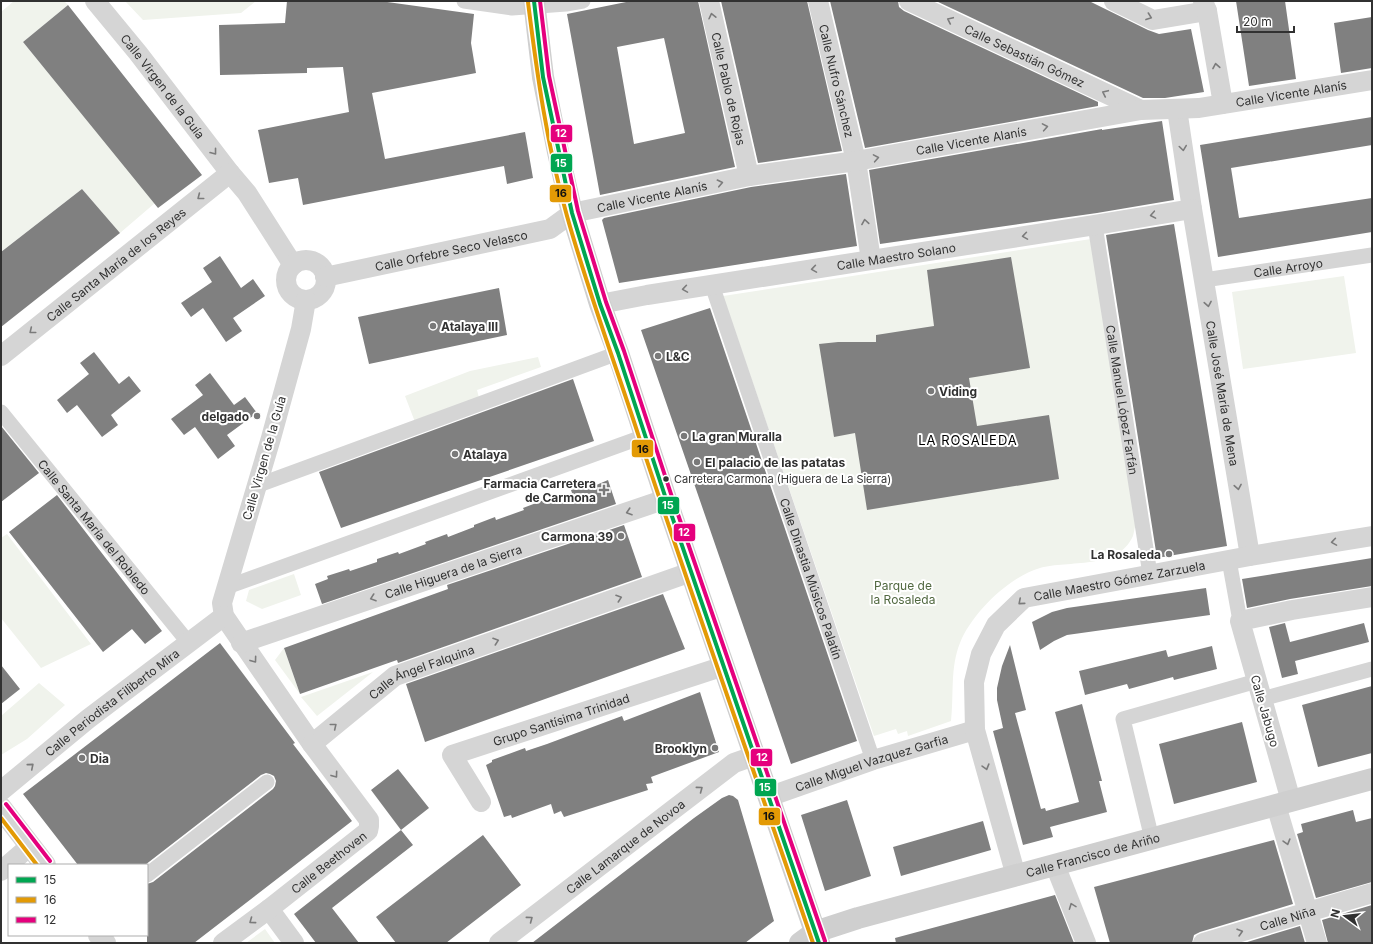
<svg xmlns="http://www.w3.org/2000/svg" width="1373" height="944" font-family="Inter,sans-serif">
	<rect width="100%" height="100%" fill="#fff"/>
	<!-- green -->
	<path fill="#f0f3ec" d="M14,1H64L68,5L23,42L155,203L120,233L82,189L1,252V12Z
		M125,1H256L241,13L143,20Z
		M1091,239L1136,522C1135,526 1134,532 1133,536C1118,570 1068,560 1040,568C1009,577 972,613 960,643C950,667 954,695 951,721L908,736L907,731L898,734L896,729L874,736L723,296Z
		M1344,276L1356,353L1243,369L1232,292Z
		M538,357L541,367L477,390L479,398L415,422L405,396L470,371Z
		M7,534L91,644L41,668L1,618V538Z
		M294,574L301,595L262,609L246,601L249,590Z
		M284,648L300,694L275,660Z
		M373,672L317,716L301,697Z
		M39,683L65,705L27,739L1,755V716Z
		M265,929L275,943H246Z"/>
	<!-- building -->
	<path fill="#808080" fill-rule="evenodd" d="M287,1H380L474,14L471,43L476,73L372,93L385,159L525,132L533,178L507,184L504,166L303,205L298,178L269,183L258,130L349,112L343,67L307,68V73L220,75L219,25L285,23Z
		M631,1H698L735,167L600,195L567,14ZM664,38L685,133L634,144L617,47Z
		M721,1H807L842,151L758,163Z
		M830,1H898L899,7L904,11L1098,102V106L865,148Z
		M936,1H1089L1148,30L1159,34L1191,29L1204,92L1165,98H1143Z
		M1236,1H1285L1296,79L1249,86Z
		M68,5L202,175L158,208L23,42Z
		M1372,17V68L1341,73L1334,23Z
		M1372,117V145L1231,168L1239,218L1372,198V232L1218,257L1200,145Z
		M1162,121L1174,200L1097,213L880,244L869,170L1102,129V130Z
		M846,174L857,246L619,283L602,220L604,218L751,187Z
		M82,189L120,233L1,327V252Z
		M1174,224L1227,546L1157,558L1106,235Z
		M220,256L241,288L253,279L265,296L233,318L242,331L226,342L203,308L191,317L181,303L212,282L203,268Z
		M1011,257L1030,368L969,378L977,426L1049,415L1059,479L867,510L855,433L834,437L819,344L838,342H876V335L934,326L927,270Z
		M499,288L507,335L369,364L358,317Z
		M710,308L857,741L791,764L641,330Z
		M94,352L119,384L129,376L141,391L111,415L118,425L102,437L77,405L67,413L57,400L89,374L80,363Z
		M210,373L234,405L245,397L257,413L227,435L235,446L218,459L195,427L184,435L171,419L203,395L195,385Z
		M573,379L594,441L341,528L319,472Z
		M1,426L39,473L1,502Z
		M608,480L616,504L322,604L315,584L328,579L327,576L349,569L350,571L377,562V559L398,552L399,554L426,544L425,542L447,534L448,537L474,527V525L495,517L496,520L524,510L523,508L544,500L545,502L572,493L571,490L593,483L594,486Z
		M57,495L162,631L145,644L132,629L103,652L9,532Z
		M624,525L642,577L398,663L397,660L300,694L284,648L448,589L447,585Z
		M1372,558V586L1290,599L1247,608L1242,579Z
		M1206,588L1210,615L1067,635L1054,641L1040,650L1032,622L1052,612L1067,608Z
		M663,594L685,649L425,742L406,684Z
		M1285,623L1290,642L1364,623L1369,642L1295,661L1298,674L1282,678L1269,627Z
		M220,643L295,743L293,744L352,821L194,943H147V884L153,882L273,789L275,786L276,781L274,776L270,774L266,773L261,775L145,865H78L23,794Z
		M1010,645L1026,710L1015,713L1041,809L1045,808L1046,811L1079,802L1055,712L1082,704L1102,781H1099L1107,812L1050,827L1053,837L1023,845L993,731L1003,728L997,700V688L1002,666Z
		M1212,646L1217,669L1174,680L1173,677L1129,689L1127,684L1085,695L1079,671L1166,650L1168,657Z
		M1,665L20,689L1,704Z
		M1372,686V753L1318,767L1302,705Z
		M700,692L719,752L651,777L653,783L646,784L648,790L564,817L561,811L554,814L551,804L512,818L511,815L504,817L486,765L492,762V760L525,748L526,751L547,744L622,716L624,721Z
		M1242,722L1257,782L1174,804L1159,744Z
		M398,769L429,808L401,830L371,790Z
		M729,795L733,796L738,800L774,921L745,943H532L694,818L722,798Z
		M847,800L871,876L825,891L801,815Z
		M1353,810L1356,822L1372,818V882L1316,898L1297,834L1303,832L1301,824Z
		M983,821L991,850L901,876L893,847Z
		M401,830L413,845L332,908L359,943H316L294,914Z
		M483,835L521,885L446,943H396L376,917Z
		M1274,840L1293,904L1200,932L1194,935L1192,943H1110L1094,887Z
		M1055,895L1074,943H896L895,938Z
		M1372,905V943H1328L1322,920Z
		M1300,926L1305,943H1244Z"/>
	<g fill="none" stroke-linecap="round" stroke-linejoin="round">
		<!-- pedestrian -->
		<g stroke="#d5d5d5" stroke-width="15">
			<path d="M464,1L512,8L566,4L583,1"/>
			<path id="s1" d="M1095,225L1150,574"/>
			<path id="s2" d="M1204,280L1372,255"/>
			<path id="s3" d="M712,285L873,760"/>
			<path id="s4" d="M1,412L188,642"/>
			<path d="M256,486L618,353"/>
			<path d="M1229,560L1240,621"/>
			<path d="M227,587L645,436"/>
			<path d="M1262,699L1372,669"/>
			<path d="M1152,839L1123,719L1257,681"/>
			<path d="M147,875L267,782"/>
		</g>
		<!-- minor -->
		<g stroke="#d5d5d5" stroke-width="20">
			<path id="s5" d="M95,1L138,53L230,173L247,193L293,265"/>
			<path id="s6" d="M709,1L749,176"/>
			<path id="s7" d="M818,1L856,161L871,260"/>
			<path id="s8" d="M909,1L1141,110"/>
			<path d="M1114,1L1153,20L1207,11"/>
			<path d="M1203,1L1207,11L1223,104"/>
			<path id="s9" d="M1177,109L1192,209L1250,556"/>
			<circle cx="306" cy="280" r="20"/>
			<path id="s10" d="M325,277L550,229L572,213L749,176L856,161L1141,110L1199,108L1372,80"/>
			<path id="s11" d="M306,300L301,329L271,438L222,603L224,616L312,744L395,676L691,572"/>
			<path id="s12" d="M600,304L647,295L1095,225L1192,209"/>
			<path id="s13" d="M1,356L230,173"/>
			<path id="s14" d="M241,643L666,499"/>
			<path id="s15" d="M1,791L88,719L224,616"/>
			<path id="s16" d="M768,797L873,760L975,730"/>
			<path d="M1291,801L1240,621L1292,610L1372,597"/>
			<path id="s17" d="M481,802L452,755L724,666"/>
			<path d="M1276,805L1317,943"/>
			<path d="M1055,865L1086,943"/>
			<path d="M1,871L30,846"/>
			<path id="s18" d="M1016,876L975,730L974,682L981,654L996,625L1024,598L1250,556L1372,536"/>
			<path d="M269,909L294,943"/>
			<path id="s19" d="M223,943L269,909L368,831L369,826V820L312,744"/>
			<path id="s20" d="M499,943L734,763L754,756"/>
			<path id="s21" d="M1203,943L1372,893"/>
		</g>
		<!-- tertiary -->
		<path stroke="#d5d5d5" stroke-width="22" d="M1,808L45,865
			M99,935L105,943"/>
		<!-- secondary -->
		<g stroke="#cfcfcf" stroke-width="22">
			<path d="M534,1L543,77L558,152L572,213L600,304L618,353L666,499L819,943"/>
			<path id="s22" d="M800,943L815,932L858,918L1372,779"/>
		</g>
		<defs>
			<path id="bus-1" d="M534,1L543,77L572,213L600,304L618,353L666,499L819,943"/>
			<path id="bus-2" d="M528,2C537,74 547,146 567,216C588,291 615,363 639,437C695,606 755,774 813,943
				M1,818L37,865"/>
			<path id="bus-3" d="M540,1L549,76L578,211L606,302L624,351L672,497L825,941
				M6,804L50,861"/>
		</defs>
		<!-- bus-1 casing -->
		<use href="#bus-1" stroke="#fff" stroke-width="7"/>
		<!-- bus-2 casing -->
		<use href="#bus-2" stroke="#fff" stroke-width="7"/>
		<!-- bus-3 casing -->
		<use href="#bus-3" stroke="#fff" stroke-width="7"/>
		<!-- bus-1 -->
		<use href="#bus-1" stroke="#00a651" stroke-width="4"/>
		<!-- bus-2 -->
		<use href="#bus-2" stroke="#e39a05" stroke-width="4"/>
		<!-- bus-3 -->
		<use href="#bus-3" stroke="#e5007d" stroke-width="4"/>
	</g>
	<!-- one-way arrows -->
	<defs><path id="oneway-chevron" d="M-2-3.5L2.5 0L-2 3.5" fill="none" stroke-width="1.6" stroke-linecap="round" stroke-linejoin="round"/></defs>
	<g stroke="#7b7b7b">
		<use href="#oneway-chevron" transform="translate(712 16) rotate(-103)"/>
		<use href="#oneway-chevron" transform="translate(1149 17) rotate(20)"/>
		<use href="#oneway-chevron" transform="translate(950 20) rotate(-155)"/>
		<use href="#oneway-chevron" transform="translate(1216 66) rotate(-100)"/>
		<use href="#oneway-chevron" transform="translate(1105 93) rotate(-155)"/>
		<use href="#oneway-chevron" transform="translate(1045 127) rotate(-10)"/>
		<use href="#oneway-chevron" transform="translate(1183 148) rotate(82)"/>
		<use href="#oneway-chevron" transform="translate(214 152) rotate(52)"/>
		<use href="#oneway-chevron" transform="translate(876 158) rotate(-10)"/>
		<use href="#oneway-chevron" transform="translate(720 183) rotate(-12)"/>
		<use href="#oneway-chevron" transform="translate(200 197) rotate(142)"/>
		<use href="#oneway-chevron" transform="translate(1153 215) rotate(170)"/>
		<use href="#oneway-chevron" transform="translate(865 222) rotate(-99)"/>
		<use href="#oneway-chevron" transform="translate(1025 236) rotate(171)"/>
		<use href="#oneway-chevron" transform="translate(814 269) rotate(171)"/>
		<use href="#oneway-chevron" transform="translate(685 289) rotate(171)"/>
		<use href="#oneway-chevron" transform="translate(1208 304) rotate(80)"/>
		<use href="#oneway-chevron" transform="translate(32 331) rotate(141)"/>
		<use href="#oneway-chevron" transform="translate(1238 487) rotate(80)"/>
		<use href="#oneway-chevron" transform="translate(629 512) rotate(162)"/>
		<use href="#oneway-chevron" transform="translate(1334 542) rotate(171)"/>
		<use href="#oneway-chevron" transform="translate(373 598) rotate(161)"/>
		<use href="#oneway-chevron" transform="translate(619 598) rotate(-19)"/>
		<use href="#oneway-chevron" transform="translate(1021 602) rotate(139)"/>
		<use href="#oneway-chevron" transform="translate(496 641) rotate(-19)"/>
		<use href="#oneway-chevron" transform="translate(254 660) rotate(54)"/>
		<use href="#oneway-chevron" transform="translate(334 726) rotate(-39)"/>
		<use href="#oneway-chevron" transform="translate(31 766) rotate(-40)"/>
		<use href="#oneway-chevron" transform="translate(986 767) rotate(74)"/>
		<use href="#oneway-chevron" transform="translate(335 775) rotate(54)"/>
		<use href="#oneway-chevron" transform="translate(700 789) rotate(-37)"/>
		<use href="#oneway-chevron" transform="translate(1287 842) rotate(74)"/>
		<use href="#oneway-chevron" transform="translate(1072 906) rotate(-111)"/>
		<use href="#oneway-chevron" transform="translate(530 919) rotate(-37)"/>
		<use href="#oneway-chevron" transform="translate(252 921) rotate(144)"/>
		<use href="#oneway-chevron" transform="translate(1240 932) rotate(-16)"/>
	</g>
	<!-- markers -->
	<g fill="#797979" stroke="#fff" stroke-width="1.5">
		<circle cx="433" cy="326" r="4"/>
		<circle cx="658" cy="356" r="4"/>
		<circle cx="931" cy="391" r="4"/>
		<circle cx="257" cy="416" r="4"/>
		<circle cx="684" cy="436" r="4"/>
		<circle cx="455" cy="454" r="4"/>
		<circle cx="697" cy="462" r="4"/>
		<path d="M602 484h4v4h4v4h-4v4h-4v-4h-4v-4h4z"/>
		<circle cx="621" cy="536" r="4"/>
		<circle cx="1169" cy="554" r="4"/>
		<circle cx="715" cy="748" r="4"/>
		<circle cx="82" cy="758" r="4"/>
	</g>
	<circle fill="#313131" stroke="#fff" stroke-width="1.5" cx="666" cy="479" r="3.5"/>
	<g text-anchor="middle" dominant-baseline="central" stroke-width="4" stroke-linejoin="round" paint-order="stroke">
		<!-- bus labels -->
		<g font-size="11" fill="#313131" stroke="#fff" text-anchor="start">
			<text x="674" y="479">Carretera Carmona (Higuera de La Sierra)</text>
		</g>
		<!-- street labels -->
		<g font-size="12" fill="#313131" stroke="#fff">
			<text stroke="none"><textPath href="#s8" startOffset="128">Calle Sebastián Gómez</textPath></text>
			<text stroke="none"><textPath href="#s7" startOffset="82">Calle Nufro Sánchez</textPath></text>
			<text stroke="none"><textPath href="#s5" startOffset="109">Calle Virgen de la Guía</textPath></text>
			<text stroke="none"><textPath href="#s6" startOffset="90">Calle Pablo de Rojas</textPath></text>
			<text stroke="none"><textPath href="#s10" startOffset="987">Calle Vicente Alanís</textPath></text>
			<text stroke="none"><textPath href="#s10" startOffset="663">Calle Vicente Alanís</textPath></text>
			<text stroke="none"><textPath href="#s10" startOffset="339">Calle Vicente Alanís</textPath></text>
			<text stroke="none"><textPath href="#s10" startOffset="129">Calle Orfebre Seco Velasco</textPath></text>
			<text stroke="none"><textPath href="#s12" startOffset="300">Calle Maestro Solano</textPath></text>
			<text stroke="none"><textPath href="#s13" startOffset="147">Calle Santa María de los Reyes</textPath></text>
			<text stroke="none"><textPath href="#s2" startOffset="85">Calle Arroyo</textPath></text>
			<text stroke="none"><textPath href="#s9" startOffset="288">Calle José María de Mena</textPath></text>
			<text stroke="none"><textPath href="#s1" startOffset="177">Calle Manuel López Farfán</textPath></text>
			<text transform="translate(264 458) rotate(-74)">Calle Virgen de la Guía</text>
			<text stroke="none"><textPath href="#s4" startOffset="148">Calle Santa María del Robledo</textPath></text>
			<text stroke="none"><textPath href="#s14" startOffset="224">Calle Higuera de la Sierra</textPath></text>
			<text stroke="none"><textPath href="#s3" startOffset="310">Calle Dinastia Músicos Palatín</textPath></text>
			<text stroke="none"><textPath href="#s18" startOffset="397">Calle Maestro Gómez Zarzuela</textPath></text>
			<text stroke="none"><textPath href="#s11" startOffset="616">Calle Ángel Falquina</textPath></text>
			<text stroke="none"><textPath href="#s15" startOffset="142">Calle Periodista Filiberto Mira</textPath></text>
			<text transform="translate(1265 711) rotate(74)">Calle Jabugo</text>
			<text stroke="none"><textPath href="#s17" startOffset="170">Grupo Santísima Trinidad</textPath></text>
			<text stroke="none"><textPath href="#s16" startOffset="109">Calle Miguel Vazquez Garfia</textPath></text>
			<text stroke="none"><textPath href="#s20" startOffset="159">Calle Lamarque de Novoa</textPath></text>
			<text stroke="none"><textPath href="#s22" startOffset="307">Calle Francisco de Ariño</textPath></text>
			<text stroke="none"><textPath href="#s19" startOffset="133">Calle Beethoven</textPath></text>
			<text stroke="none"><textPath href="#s21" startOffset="88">Calle Niña</textPath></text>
		</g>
		<!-- poi labels -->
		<g font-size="12" font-weight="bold" fill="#313131" stroke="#fff" text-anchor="start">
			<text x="441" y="326">Atalaya III</text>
			<text x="666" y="356">L&amp;C</text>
			<text x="939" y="391">Viding</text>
			<text x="249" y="416" text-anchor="end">delgado</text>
			<text x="692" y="436">La gran Muralla</text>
			<text x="463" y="454">Atalaya</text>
			<text x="705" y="462">El palacio de las patatas</text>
			<text x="596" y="483" text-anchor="end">Farmacia Carretera<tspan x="596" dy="14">de Carmona</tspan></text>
			<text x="613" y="536" text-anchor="end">Carmona 39</text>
			<text x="1161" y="554" text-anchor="end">La Rosaleda</text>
			<text x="707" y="748" text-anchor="end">Brooklyn</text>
			<text x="90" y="758">Dia</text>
		</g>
		<!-- park labels -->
		<g font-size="12" fill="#526941" stroke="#fff">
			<text x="903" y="585">Parque de<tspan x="903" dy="14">la Rosaleda</tspan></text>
		</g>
		<!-- neighbourhood labels -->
		<g font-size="13" letter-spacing="1" fill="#000" stroke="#fff">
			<text x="968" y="440">LA ROSALEDA</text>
		</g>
	</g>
	<g stroke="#fff" stroke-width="1.5">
		<rect x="550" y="124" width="23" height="19" rx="4" fill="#e5007d"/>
		<rect x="550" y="153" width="23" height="20" rx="4" fill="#00a651"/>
		<rect x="549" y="184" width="23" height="19" rx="4" fill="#e39a05"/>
		<rect x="631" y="439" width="23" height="19" rx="4" fill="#e39a05"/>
		<rect x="657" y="496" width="23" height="19" rx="4" fill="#00a651"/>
		<rect x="673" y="523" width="23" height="19" rx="4" fill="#e5007d"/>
		<rect x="750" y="748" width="23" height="19" rx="4" fill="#e5007d"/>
		<rect x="754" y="778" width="23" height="19" rx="4" fill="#00a651"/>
		<rect x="758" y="807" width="23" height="19" rx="4" fill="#e39a05"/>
	</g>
	<g font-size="11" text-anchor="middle" font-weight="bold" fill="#fff">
		<text x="561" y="137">12</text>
		<text x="561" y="167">15</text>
		<text x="668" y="509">15</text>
		<text x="684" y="536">12</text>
		<text x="762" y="761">12</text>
		<text x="765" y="791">15</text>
	</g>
	<g font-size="11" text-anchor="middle" font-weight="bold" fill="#111">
		<text x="561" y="197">16</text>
		<text x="643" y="453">16</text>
		<text x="769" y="820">16</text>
	</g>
	<!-- border -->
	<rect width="1373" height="944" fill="none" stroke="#313131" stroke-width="4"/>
	<!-- legend -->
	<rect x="8" y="864" width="140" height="72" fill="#ffffff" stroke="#adadad"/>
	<rect x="16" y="877" width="20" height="6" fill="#00a651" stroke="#adadad"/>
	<text x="44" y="884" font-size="12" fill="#313131">15</text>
	<rect x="16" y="897" width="20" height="6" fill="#e39a05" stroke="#adadad"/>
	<text x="44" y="904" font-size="12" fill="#313131">16</text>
	<rect x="16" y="917" width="20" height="6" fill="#e5007d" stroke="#adadad"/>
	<text x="44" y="924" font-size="12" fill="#313131">12</text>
	<!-- north arrow -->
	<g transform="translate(1345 916) rotate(285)" stroke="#ffffff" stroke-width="3" paint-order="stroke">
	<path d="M0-3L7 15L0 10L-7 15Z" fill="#313131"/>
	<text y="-6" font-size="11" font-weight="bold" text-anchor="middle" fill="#313131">N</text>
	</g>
	<!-- scale -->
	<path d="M1237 26v6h57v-6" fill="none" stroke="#313131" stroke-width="2"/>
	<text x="1243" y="26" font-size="12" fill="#313131" stroke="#ffffff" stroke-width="3" paint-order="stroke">20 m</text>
</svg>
